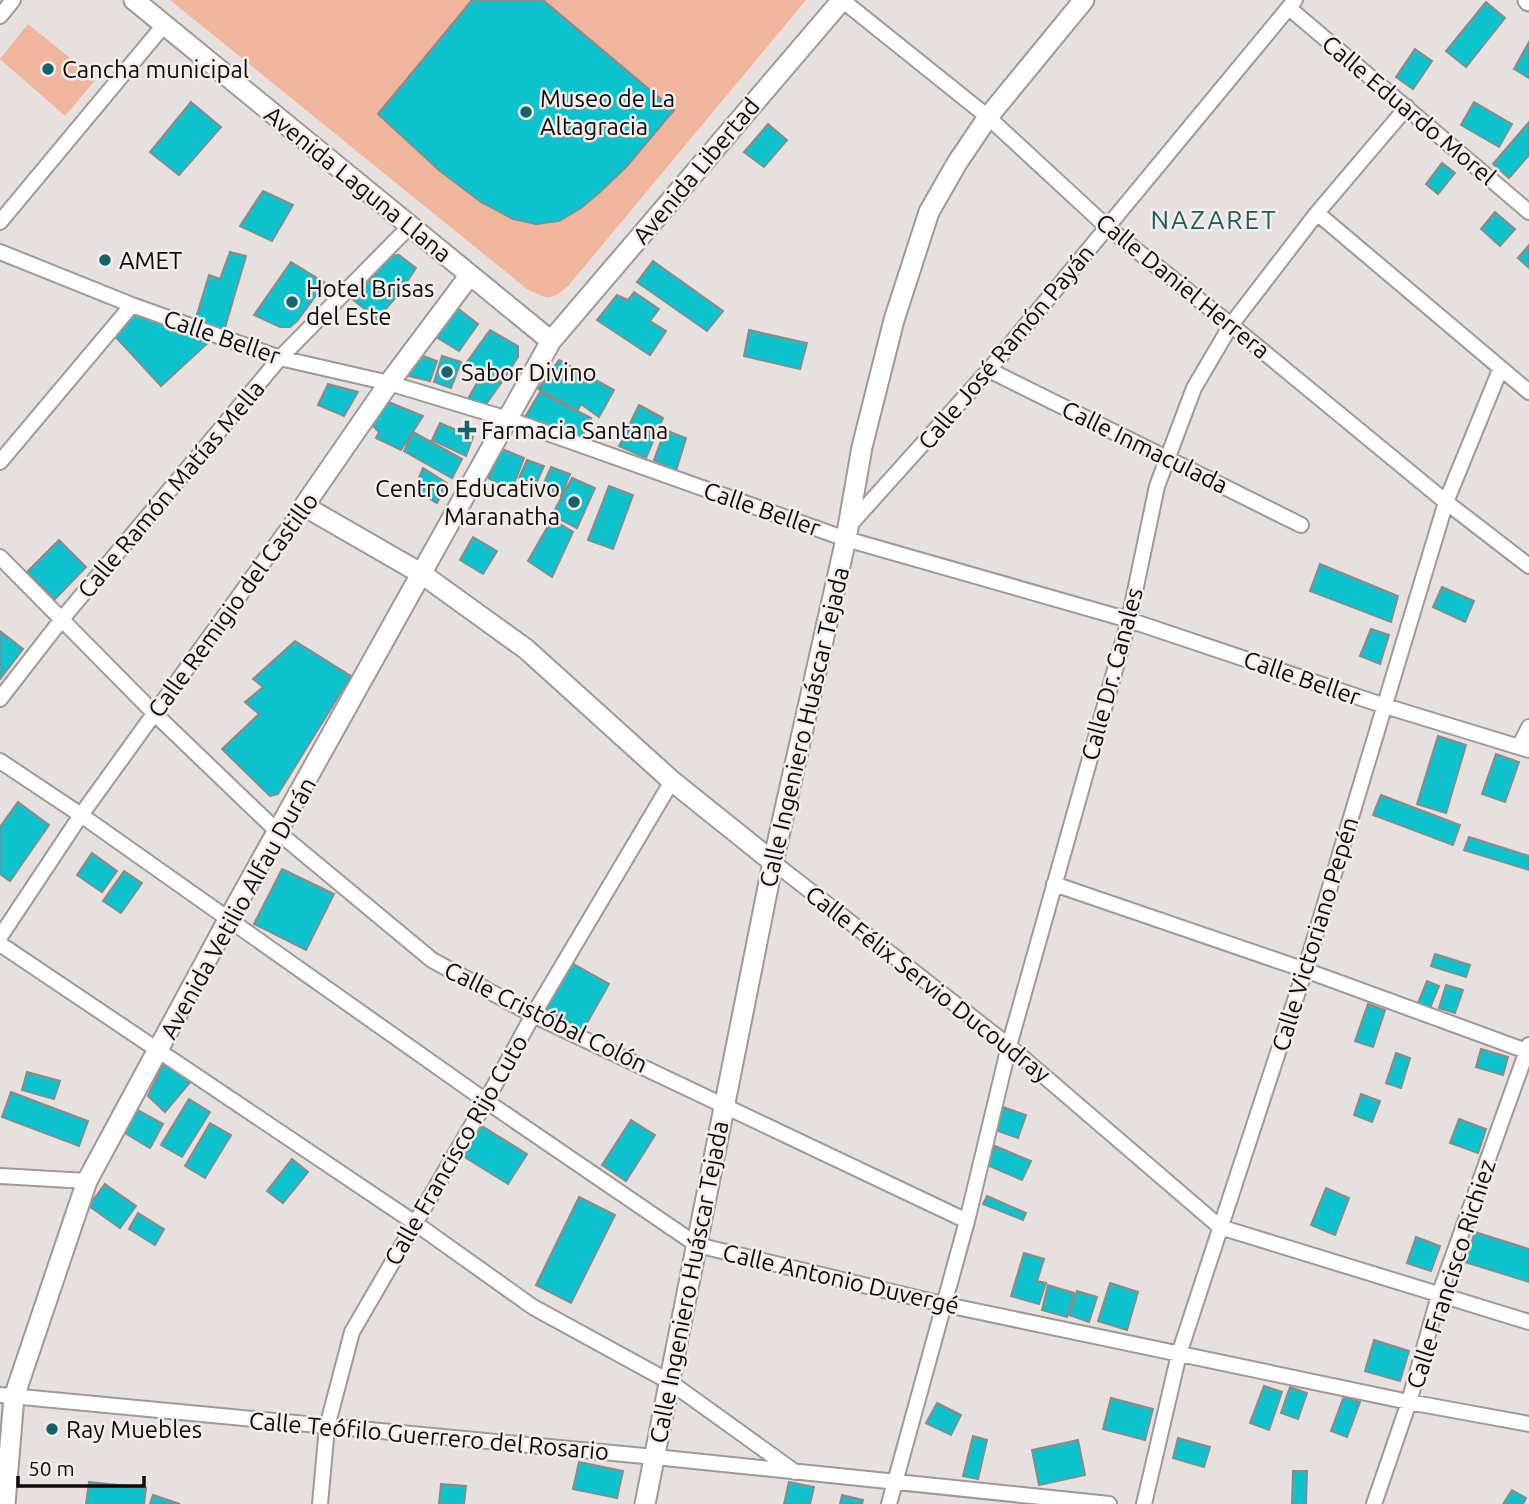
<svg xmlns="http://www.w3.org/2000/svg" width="1529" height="1504" font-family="Ubuntu,sans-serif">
	<rect width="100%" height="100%" fill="#e6e0de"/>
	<!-- green -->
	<path fill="#f0b69d" d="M170,0H806L569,285C551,301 549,300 527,289Z
		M28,24L96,79L65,116L0,59Z"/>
	<!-- building -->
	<path fill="#0ec2ce" stroke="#868c8c" stroke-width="2" d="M472,0H543L674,110L627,166L600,192L581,208L559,221L536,224L513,219L481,202L440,171L378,114Z
		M1486,2L1505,18L1466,67L1446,51Z
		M1529,42V78L1514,69Z
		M1415,49L1432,61L1413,89L1396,77Z
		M191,102L221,127L179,175L150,152Z
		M1474,102L1512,124L1499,147L1461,125Z
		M1529,122V155L1509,178L1493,164Z
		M768,124L787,140L764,167L744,152Z
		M1442,163L1455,173L1438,194L1426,184Z
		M263,191L293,205L272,241L240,226Z
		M1495,212L1515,229L1500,246L1481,229Z
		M1529,245V268L1518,258Z
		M230,252L246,256L224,331L195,321L209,275L220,279Z
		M399,255L416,268L398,295L374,276L388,256Z
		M653,261L723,311L707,331L637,282Z
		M291,262L325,283L297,321L290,327H280L254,315Z
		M374,276L398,295L377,319L351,298Z
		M634,292L659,309L650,321L666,331L650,355L597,320L617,295L628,300Z
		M456,307L478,324L459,351L433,335Z
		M130,311L211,340L161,386L112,333Z
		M490,330L518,346V357L501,383L467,362Z
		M749,330L807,343L800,369L744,356Z
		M418,354L437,361L430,381L405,375Z
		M442,356L461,362L451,388L434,382Z
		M559,360L614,390L599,417L581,404L578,410L538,389Z
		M483,372L501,383L484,407L468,399Z
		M328,384L358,392L344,416L318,405Z
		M540,392L591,418L580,441L525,417Z
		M391,403L423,416L401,450L376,438L379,432L370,423L383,404Z
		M639,405L663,418L646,458L619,446Z
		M440,423L473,437L466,456L432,440Z
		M665,430L686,438L676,471L654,460Z
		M413,432L462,459L452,478L404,451Z
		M502,449L524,458L512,489L488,478Z
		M527,460L544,466L536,484L519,478Z
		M551,467L570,474L561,496L543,485Z
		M423,468L447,483L437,503L414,490Z
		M572,478L595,488L577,528L552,515Z
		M609,486L633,495L613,549L588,540Z
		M552,519L573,532L552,577L528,561Z
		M473,537L497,551L483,574L460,560Z
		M59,540L86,567L55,599L27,572Z
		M1320,564L1398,596L1391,622L1310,591Z
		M1442,587L1474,601L1465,622L1433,607Z
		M1371,629L1389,635L1380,664L1360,656Z
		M0,631L23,649L0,679Z
		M295,641L351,676L278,794L270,796L222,749L259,714L245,702L263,687L253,679Z
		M1438,736L1466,745L1446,813L1417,804Z
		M1496,754L1519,762L1505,802L1482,794Z
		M1381,795L1460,825L1453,845L1373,815Z
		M18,802L49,825L10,881L0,874V827Z
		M1469,837L1529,856V870L1464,850Z
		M92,853L117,871L102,892L77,875Z
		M282,869L334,894L306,950L254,924Z
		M124,871L142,883L121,913L103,901Z
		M1435,954L1470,965L1466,977L1431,966Z
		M570,962L609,984L583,1030L544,1008Z
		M1427,981L1439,986L1430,1008L1418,1003Z
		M1446,985L1463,990L1455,1013L1439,1008Z
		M1368,1004L1385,1010L1373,1047L1355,1041Z
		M1481,1049L1508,1057L1503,1075L1476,1067Z
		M1396,1053L1410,1058L1401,1088L1386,1083Z
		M163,1064L192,1080L165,1112L148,1096Z
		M27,1072L60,1081L54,1099L22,1090Z
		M11,1092L88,1121L79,1146L2,1117Z
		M1361,1094L1380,1101L1372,1122L1354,1115Z
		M189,1099L210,1112L182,1157L161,1145Z
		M1003,1107L1026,1115L1018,1138L995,1130Z
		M136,1109L163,1124L150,1148L123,1132Z
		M1459,1119L1486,1129L1478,1153L1450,1143Z
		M631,1120L655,1135L626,1181L602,1165Z
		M210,1123L231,1135L205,1178L185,1166Z
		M477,1123L527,1154L508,1184L458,1153Z
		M995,1146L1031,1161L1022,1180L987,1165Z
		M292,1159L308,1172L283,1203L267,1191Z
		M105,1184L136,1206L120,1228L89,1206Z
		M1326,1188L1349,1198L1335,1235L1311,1225Z
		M987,1196L1026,1213L1023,1220L983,1204Z
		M579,1197L615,1215L571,1303L536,1285Z
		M138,1213L164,1229L155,1245L129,1229Z
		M1475,1232L1529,1249V1282L1465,1262Z
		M1416,1237L1440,1246L1431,1271L1407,1263Z
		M1024,1253L1044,1259L1037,1281L1046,1283L1039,1304L1011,1296Z
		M1110,1283L1138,1292L1127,1330L1098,1321Z
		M1048,1285L1074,1293L1067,1317L1042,1310Z
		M1077,1291L1097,1297L1089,1322L1069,1315Z
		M1374,1340L1409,1351L1400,1381L1365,1371Z
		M1264,1386L1282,1392L1269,1430L1250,1423Z
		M1290,1387L1307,1393L1298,1419L1281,1413Z
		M1344,1396L1360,1402L1347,1437L1331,1431Z
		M1111,1398L1153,1409L1145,1440L1103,1429Z
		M937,1403L961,1415L951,1435L926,1423Z
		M973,1436L987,1440L978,1479L963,1476Z
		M1178,1438L1210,1447L1204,1467L1173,1458Z
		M1078,1440L1085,1475L1039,1485L1032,1450Z
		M579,1462L623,1471L617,1498L573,1489Z
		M1293,1471H1307L1306,1504H1292Z
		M89,1482L146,1488L144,1504H86Z
		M789,1482L814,1487L810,1504H784Z
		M441,1484L466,1486L464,1504H439Z
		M1512,1490L1526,1498L1523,1504H1503Z
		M153,1495L180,1504H150Z
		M842,1495L863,1500L862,1504H840Z"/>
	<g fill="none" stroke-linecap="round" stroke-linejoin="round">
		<defs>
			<path id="street" d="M842,0L988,117L1107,227L1231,325L1446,502L1529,566
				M1289,8L1529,212
				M0,16L13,0
				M1317,213L1529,392
				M0,222L164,25
				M0,252L132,305L280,358L389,383L508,419L846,539L1129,620L1385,706L1529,750
				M989,370L1301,525
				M0,462L132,305
				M848,527L989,370L1295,0
				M0,557L155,714L279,833L432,960L533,1015L967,1221
				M0,699L62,619L280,358L410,226
				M1519,747L1529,727
				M0,761L81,815L486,1101L697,1245L942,1304L1409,1402L1529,1424
				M773,862L1009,1046L1220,1227L1529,1322
				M1054,884L1305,970L1529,1052
				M0,937L81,815L304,506
				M0,944L415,1223L533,1307L670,1382L795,1472
				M0,1176L87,1181
				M0,1395L655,1457L1109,1504
				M320,1504L327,1427L352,1332L486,1101L533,1015L672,781
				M889,1504L967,1221L1009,1046L1129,620L1157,486L1194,388L1231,325L1317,213L1407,107
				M1144,1504L1179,1354L1305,970L1446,502L1500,370
				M1374,1504L1409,1402L1439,1295L1529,1045"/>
			<path id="secondary" d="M134,0L551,341
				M1528,0L1529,1
				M470,275L389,383L304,506L422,574L526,649L672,781L773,862
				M5,1504L14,1397L87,1181L228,920L551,341L842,0
				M645,1504L773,862L846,539L862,447L894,320L929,212L957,163L988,117L1084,0"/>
		</defs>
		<!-- street casing -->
		<use href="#street" stroke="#9f9997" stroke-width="18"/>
		<!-- secondary casing -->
		<use href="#secondary" stroke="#9f9997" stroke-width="23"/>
		<!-- street -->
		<use href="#street" stroke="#fff" stroke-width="14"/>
		<!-- secondary -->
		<use href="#secondary" stroke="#fff" stroke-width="19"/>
	</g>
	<!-- markers -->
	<g fill="#146369" stroke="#f3edeb" stroke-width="2.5">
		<circle cx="48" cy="69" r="7"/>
		<circle cx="526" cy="112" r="7"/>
		<circle cx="105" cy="260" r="7"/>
		<circle cx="292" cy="302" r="7"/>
		<circle cx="447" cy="372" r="7"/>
		<path d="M463.5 419.5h7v7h7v7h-7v7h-7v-7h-7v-7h7z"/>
		<circle cx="574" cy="502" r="7"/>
		<circle cx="52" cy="1429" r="7"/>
	</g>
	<g text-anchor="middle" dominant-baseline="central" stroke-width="5" stroke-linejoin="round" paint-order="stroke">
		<!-- poi labels -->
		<g font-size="24" fill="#0e0c0b" stroke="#f3edeb" text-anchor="start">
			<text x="62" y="69">Cancha municipal</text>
			<text x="540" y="98">Museo de La<tspan x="540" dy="28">Altagracia</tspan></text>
			<text x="119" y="260">AMET</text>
			<text x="306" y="288">Hotel Brisas<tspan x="306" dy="28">del Este</tspan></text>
			<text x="461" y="372">Sabor Divino</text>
			<text x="481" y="430">Farmacia Santana</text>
			<text x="560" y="488" text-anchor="end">Centro Educativo<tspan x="560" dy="28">Maranatha</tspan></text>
			<text x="66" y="1429">Ray Muebles</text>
		</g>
		<!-- street labels -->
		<g font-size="24" fill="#0e0c0b" stroke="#f3edeb">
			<text transform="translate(1409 110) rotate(40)">Calle Eduardo Morel</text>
			<text transform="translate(696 171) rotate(-50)">Avenida Libertad</text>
			<text transform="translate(358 184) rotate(39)">Avenida Laguna Llana</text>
			<text transform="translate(1183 286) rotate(39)">Calle Daniel Herrera</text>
			<text transform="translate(222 337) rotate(19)">Calle Beller</text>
			<text transform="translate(1006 347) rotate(-50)">Calle José Ramón Payán</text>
			<text transform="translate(1145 447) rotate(26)">Calle Inmaculada</text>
			<text transform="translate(171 489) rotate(-50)">Calle Ramón Matías Mella</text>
			<text transform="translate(762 509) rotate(19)">Calle Beller</text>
			<text transform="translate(233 605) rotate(-54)">Calle Remigio del Castillo</text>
			<text transform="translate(1112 674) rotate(-75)">Calle Dr. Canales</text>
			<text transform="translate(1302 678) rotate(19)">Calle Beller</text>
			<text transform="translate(804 727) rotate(-77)">Calle Ingeniero Huáscar Tejada</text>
			<text transform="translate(238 908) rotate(-61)">Avenida Vetilio Alfau Durán</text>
			<text transform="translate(1315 934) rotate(-73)">Calle Victoriano Pepén</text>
			<text transform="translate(928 984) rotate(38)">Calle Félix Servio Ducoudray</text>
			<text transform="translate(546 1017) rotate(26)">Calle Cristóbal Colón</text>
			<text transform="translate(456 1150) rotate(-60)">Calle Francisco Rijo Cuto</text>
			<text transform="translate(1451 1274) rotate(-72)">Calle Francisco Richiez</text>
			<text transform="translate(841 1279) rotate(13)">Calle Antonio Duvergé</text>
			<text transform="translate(689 1282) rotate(-79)">Calle Ingeniero Huáscar Tejada</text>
			<text transform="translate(429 1436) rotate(5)">Calle Teófilo Guerrero del Rosario</text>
		</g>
		<!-- neighbourhood labels -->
		<g font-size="26" letter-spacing="2" fill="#205b60" stroke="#f3edeb">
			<text x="1214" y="219">NAZARET</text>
		</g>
	</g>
	<!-- scale -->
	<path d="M18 1476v10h126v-10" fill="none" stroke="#0e0c0b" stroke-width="3.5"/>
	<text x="28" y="1476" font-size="21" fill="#0e0c0b" stroke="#f3edeb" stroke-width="5" paint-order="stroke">50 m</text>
</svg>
